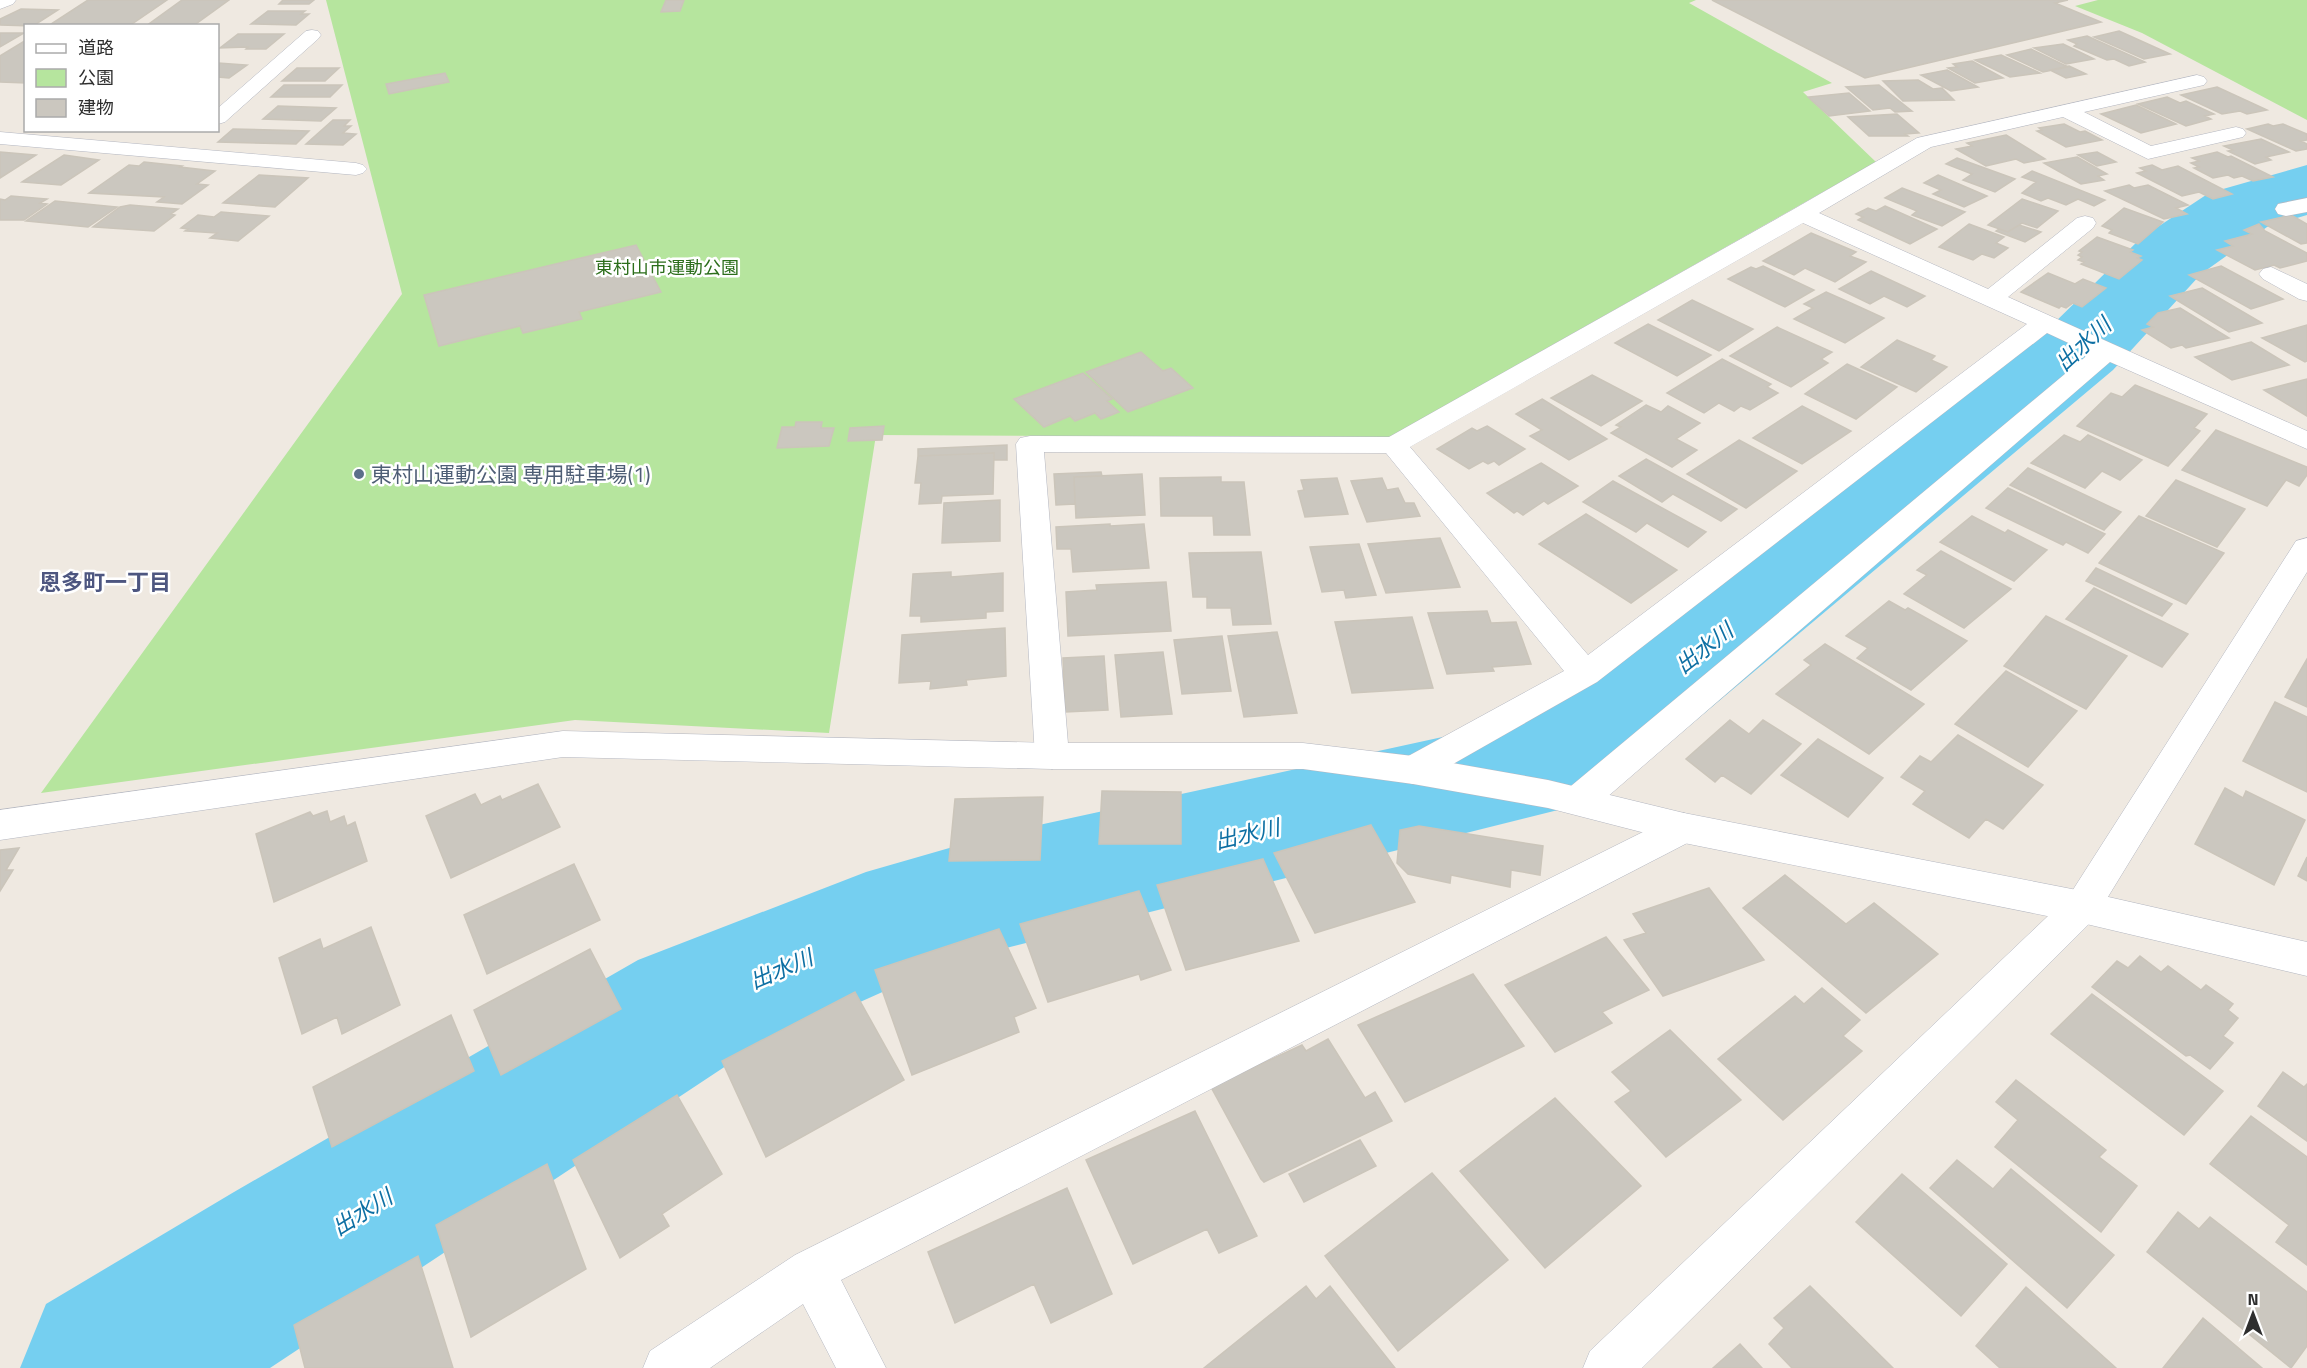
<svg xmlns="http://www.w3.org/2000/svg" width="2307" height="1368" font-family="'Titillium Web','Noto Sans JP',sans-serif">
	<rect width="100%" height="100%" fill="#efe9e1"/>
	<!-- green -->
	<path fill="#b6e59e" d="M326,0H1696L1689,3L1832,83L1803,92L1876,162L1388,438L876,435L829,733L575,720L41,793L402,294Z
		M2098,0H2307V120L2142,33L2075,6Z"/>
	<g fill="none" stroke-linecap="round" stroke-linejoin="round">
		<!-- river -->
		<path fill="#75cff0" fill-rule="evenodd" d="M2307,165V215L2267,227L2201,274L2113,370L1607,795L1562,809L998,950L907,981L744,1054L270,1368H20L46,1304L234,1192L638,960L866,872L998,834L1525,719L2047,330L2141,238L2209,193Z"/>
	</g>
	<!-- building -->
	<path fill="#cbc7bf" stroke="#cbc5ba" stroke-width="1.5" d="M88,0H167L129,26H48Z
		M182,0H229L193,26H146Z
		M283,0H314L309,4H279Z
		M666,0H684L680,11L661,12Z
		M1712,0H2068L2055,3L2101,22L1865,78Z
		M21,9L58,10L33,26L0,25V19Z
		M268,11H305L301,14H309L296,25L251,24Z
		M2119,31L2170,54L2144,59L2094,37Z
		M0,33H24L0,47Z
		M238,34H284L266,49H246L248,47L220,48Z
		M2087,36L2145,62L2129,66L2114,59L2107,60L2074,46L2077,44L2068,40Z
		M26,40V83L0,82V56Z
		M2063,44L2094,59L2066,64L2034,48Z
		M2031,49L2068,67L2043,72L2007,55Z
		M2001,55L2040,73L2010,77L1975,60Z
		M1972,61L2003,78L1975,83L1948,68L1957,67L1953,64Z
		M218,63L247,65L229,78L218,77Z
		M2069,66L2086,74L2066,78L2050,70Z
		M297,68H339L325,81H282Z
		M1947,70L1978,87L1951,91L1921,75Z
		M445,73L449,82L389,94L386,84Z
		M1918,80L1933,89L1942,88L1954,100L1903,101L1883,81Z
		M284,85H342L330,97H271Z
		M1879,85L1912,111L1895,112L1890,108L1873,110L1846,87Z
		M2217,87L2267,110L2247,114L2240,111L2222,114L2181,95Z
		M1849,93L1870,111L1829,116L1808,97Z
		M2167,97L2180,103L2186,101L2214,114L2205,116L2211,119L2186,126L2138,104Z
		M2136,105L2176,124L2141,133L2101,114Z
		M278,106L336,108L321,121L263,119Z
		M1897,114L1919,133L1905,134L1908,136H1869L1848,117Z
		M333,120H350L344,126H351L343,133L356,134L343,145L306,144Z
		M2064,124L2080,132L2085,131L2102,140L2066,147L2037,131L2042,130L2039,128Z
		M2268,124L2273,126L2283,124L2307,134V140L2301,141L2307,144V149L2296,151L2247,129Z
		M233,129L309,131L296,144L218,142Z
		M2006,135L2045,159L2024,163L2016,159L1986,166L1956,149L1972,146L1967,143Z
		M2261,139L2289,152L2266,157L2271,160L2255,164L2228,151L2233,150L2224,146Z
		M0,152L36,155L0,178Z
		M2097,152L2116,162L2097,166L2078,155Z
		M2217,152L2228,157L2231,156L2273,177L2253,181L2242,176L2234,178L2228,175L2213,178L2194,168L2199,167L2191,163L2199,161L2192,158Z
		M64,155L99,160L61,185L22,182Z
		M2077,157L2107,174L2098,176L2104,180L2081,184L2044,163Z
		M1957,158L2015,179L1995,192L1963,180L1972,174L1946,164Z
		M144,162L182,166L180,167L215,171L197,184L208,185L182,204L157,202L164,197L89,193L129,165L139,166Z
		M2152,165L2162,170L2178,166L2232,194L2213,199L2199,192L2182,196L2137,173L2146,171L2140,168Z
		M2032,171L2105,200L2094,206L2078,199L2066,205L2048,198L2041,201L2022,193L2036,182L2022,177Z
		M259,175L308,178L275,207L223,203Z
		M1938,175L1987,196L1964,207L1933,194L1941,190L1924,183Z
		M2129,185L2134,188L2148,185L2188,205L2176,208L2187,214L2164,219L2105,191Z
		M1902,188L1965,212L1942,226L1912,215L1917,211L1885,198Z
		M11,196L47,199L40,203L47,204L24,220H0V199L5,200Z
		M2022,199L2058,211L2037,228L2022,223L2008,232L1988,225Z
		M55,201L117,207L88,227L26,221Z
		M130,205L178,209L171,214L175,215L154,231L93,227L120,207Z
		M1885,206L1937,229L1910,244L1858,220L1863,217L1856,214L1868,208L1876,211Z
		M2124,208L2163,222L2138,244L2109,233L2112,230L2102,226Z
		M221,212L269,216L238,241L210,238L217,233L185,231L188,229L181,228L198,215L214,217Z
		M2291,215L2307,224V243L2301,244L2261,222Z
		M1969,224L2004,237L1996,243L2008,248L1994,258L1982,254L1973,260L1939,247Z
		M2259,224L2265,231L2307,253V261L2280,268L2274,265L2255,270L2217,250L2233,246L2225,241L2252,234L2244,230Z
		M2019,225L2041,232L2025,242L1996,231L1999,229L2008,232Z
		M1811,233L1856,252L1850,256L1866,262L1835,282L1805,268L1794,275L1763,261Z
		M2097,237L2133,250L2130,252L2141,256L2137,258L2142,260L2119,279L2081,264L2084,262L2078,260L2082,257L2078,255L2082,252L2079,251Z
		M636,245L661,292L579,312L582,319L523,333L520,326L439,346L424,295Z
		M1763,266L1814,290L1785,307L1728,279L1751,267L1756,269Z
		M2221,266L2283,299L2251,309L2189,275Z
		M1871,271L1925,296L1907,307L1884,296L1870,304L1839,289Z
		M2048,273L2075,284L2083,279L2106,288L2082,307L2073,303L2066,308L2061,306L2059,308L2021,292Z
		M2202,288L2262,323L2229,332L2170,296Z
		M1826,292L1853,304L1884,318L1845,343L1794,319L1813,308L1804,304Z
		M1692,300L1753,329L1719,351L1658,320Z
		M2180,308L2229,338L2186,348L2182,345L2171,348L2142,330L2153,327L2147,324L2158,313Z
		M1648,324L1711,355L1677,376L1615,343Z
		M2307,325V361L2305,362L2262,338Z
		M1777,327L1832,352L1821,359L1828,363L1791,387L1730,356Z
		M1897,340L1935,356L1931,360L1947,367L1916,392L1861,367Z
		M2251,342L2289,365L2232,380L2195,357Z
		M1141,352L1163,371L1171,368L1193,388L1128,412L1086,372Z
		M1722,359L1771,384L1767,387L1778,393L1750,410L1741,406L1734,411L1719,403L1704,413L1667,393Z
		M1847,364L1897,387L1856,419L1805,394Z
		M1083,373L1112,399L1107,401L1119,412L1101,419L1095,413L1075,421L1070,416L1044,427L1014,399Z
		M1592,375L1642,401L1601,426L1551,398Z
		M2307,379V416L2264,390Z
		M2135,385L2207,414L2194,428L2200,431L2168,466L2077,426L2111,393L2122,397Z
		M1542,399L1607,439L1569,460L1530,436L1542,430L1516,414Z
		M1646,405L1661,412L1668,406L1700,423L1676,439L1697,450L1672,467L1611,433L1621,427L1616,425Z
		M1802,406L1851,431L1802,464L1753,438Z
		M796,422H822L821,428H834L829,446L777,448L782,427H795Z
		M884,426L882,440L848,441L850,428Z
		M1487,426L1525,449L1499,465L1494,461L1488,464L1483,461L1469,469L1437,449L1472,428L1477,431Z
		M2216,430L2307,467V475L2299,486L2286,480L2267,506L2182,470Z
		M2064,435L2080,442L2088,435L2142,460L2120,480L2102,471L2085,488L2031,463Z
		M1739,440L1797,471L1746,508L1687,474Z
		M1007,445V460H994V453L918,456V449Z
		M994,453L993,494L942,496L941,503L919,504L921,483H915L918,456Z
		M1646,459L1737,509L1721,521L1673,494L1662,502L1619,476Z
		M1541,463L1578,486L1548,504L1544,501L1523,515L1517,511L1514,513L1487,493Z
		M2028,468L2121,512L2104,530L2010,485Z
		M1101,472L1102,476L1074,477L1075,504L1056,505L1054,474Z
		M1142,474L1145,515L1076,518L1074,477Z
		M1221,477V482H1244L1250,535H1214L1213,516H1161L1160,478Z
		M1337,478L1348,514L1305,517L1298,491L1304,490L1301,480Z
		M1382,478L1387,490L1398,488L1405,503H1414L1420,516L1367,522L1351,481Z
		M2176,480L2245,509L2217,547L2146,516Z
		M1613,481L1706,532L1688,547L1647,523L1636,532L1583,502Z
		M2008,488L2105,534L2088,553L2066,542L2063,545L1986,508Z
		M1000,500V541L942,543L944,503Z
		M1586,514L1677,570L1631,603L1539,544Z
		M1972,516L2005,533L2008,530L2047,550L2014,581L1940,542Z
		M2139,516L2224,553L2186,604L2099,563Z
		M1110,524V526L1144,524L1149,568L1073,572L1071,549H1057L1056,527Z
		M1440,538L1460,587L1386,593L1368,544Z
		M1359,544L1376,595L1346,598L1344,590L1322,592L1310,547Z
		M1941,551L2011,589L1964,628L1904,594L1927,575L1917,570Z
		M1261,552L1271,624L1233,625L1231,608H1207V597H1193L1189,553Z
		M2096,568L2172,604L2162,616L2086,581Z
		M951,572V577L1003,573V611L986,612V618L921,622V616H910L913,574Z
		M1166,582L1171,631L1068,636L1066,592L1097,590L1096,585Z
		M2094,588L2188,634L2162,667L2066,619Z
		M1889,601L1905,610L1908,608L1967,641L1911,690L1857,658L1868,648L1846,636Z
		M1487,611L1491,623L1516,622L1531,664L1492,667L1494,671L1447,674L1428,613Z
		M2046,616L2127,656L2086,709L2004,666Z
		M1412,617L1433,688L1352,693L1335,622Z
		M1005,628L1006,676L966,680L967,685L930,689L931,681L899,683L902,635Z
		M1277,632L1297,713L1244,717L1228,636Z
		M1222,636L1231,691L1182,694L1174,640Z
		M1825,644L1924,704L1869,754L1776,694L1811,665L1804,660Z
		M1163,652L1172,714L1121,717L1115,655Z
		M1104,656L1108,710L1065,712L1063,658Z
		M2307,659V707L2285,697Z
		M2006,671L2077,711L2028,767L1955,724Z
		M2275,702L2307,717V792L2243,761Z
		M1730,720L1749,734L1763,720L1801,744L1751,794L1722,775L1715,782L1686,759Z
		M1958,735L2043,785L2003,829L1986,819L1969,838L1913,804L1925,791L1901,777L1920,756L1931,762Z
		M1818,739L1883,778L1848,817L1781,775Z
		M538,784L560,827L451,878L426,816L475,794L481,805L500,796L502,800Z
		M2225,788L2243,798L2246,791L2305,820L2274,885L2195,844Z
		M1102,791L1181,792V844H1099Z
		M1043,797L1040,860L949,861L955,799Z
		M327,811L330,822L344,816L347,826L355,822L367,861L274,902L256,834L310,812L313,816Z
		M1371,825L1415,902L1315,933L1274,853Z
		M1419,826L1543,846L1540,875L1511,870L1510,887L1451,875L1450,883L1408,874L1397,863L1400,830Z
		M19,848L6,870H13L0,891V850Z
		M2307,857V881L2298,876Z
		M1263,859L1299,941L1186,970L1157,885Z
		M574,864L600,920L487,974L464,915Z
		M1785,875L1846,924L1874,903L1938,954L1866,1013L1743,908Z
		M1709,888L1764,960L1663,996L1624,940L1646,933L1633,914Z
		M1139,891L1171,970L1141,980L1139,974L1048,1002L1020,924Z
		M371,927L400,1005L342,1034L337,1017L302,1034L279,958L320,939L323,949Z
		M999,929L1036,1008L1014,1017L1019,1032L912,1075L875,970Z
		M1606,937L1649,990L1602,1012L1612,1023L1555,1052L1505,985Z
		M590,949L621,1009L501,1075L474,1010Z
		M2140,956L2161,972L2168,966L2201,990L2206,985L2233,1004L2228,1010L2238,1018L2223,1036L2233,1043L2210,1069L2190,1055L2186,1056L2092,987L2117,961L2128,968Z
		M1473,974L1524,1046L1405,1102L1358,1025Z
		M1822,988L1860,1020L1843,1036L1862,1051L1783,1120L1718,1059L1795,996L1804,1004Z
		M855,992L904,1080L766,1157L722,1061Z
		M2092,994L2223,1091L2184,1135L2051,1034Z
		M451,1015L474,1071L332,1147L313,1087Z
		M1670,1030L1741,1100L1666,1157L1615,1102L1631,1091L1612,1072Z
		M1328,1039L1365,1098L1375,1092L1392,1121L1264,1182L1261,1179L1211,1087L1302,1045L1306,1051Z
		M2283,1072L2304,1087L2307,1084V1141L2258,1106Z
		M2016,1080L2106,1150L2099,1157L2137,1186L2101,1232L1995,1147L2018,1120L1996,1102Z
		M677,1095L722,1174L662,1214L669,1226L620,1258L573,1160Z
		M1555,1098L1641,1186L1545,1268L1460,1171Z
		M1195,1111L1257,1236L1219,1253L1207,1229L1133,1264L1086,1160Z
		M2251,1116L2307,1157V1265L2276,1242L2289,1225L2210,1164Z
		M1360,1140L1376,1166L1304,1202L1289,1174Z
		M1957,1160L1993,1189L2011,1169L2114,1255L2067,1308L1930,1188Z
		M547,1164L586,1269L471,1337L436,1225Z
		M1432,1173L1508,1260L1398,1351L1325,1256Z
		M1902,1174L2007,1264L1961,1316L1856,1222Z
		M1067,1188L1112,1294L1051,1323L1034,1284L955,1323L928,1252Z
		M2178,1212L2199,1229L2210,1217L2307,1292V1346L2291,1368L2147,1252Z
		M418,1256L453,1368H305L294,1325Z
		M1306,1286L1316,1299L1330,1286L1395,1368H1204Z
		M1810,1286L1893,1368H1792L1769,1344L1784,1328L1774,1318Z
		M2026,1287L2116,1368H2000L1976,1346Z
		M2203,1318L2262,1368H2163Z
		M1740,1344L1762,1368H1713Z"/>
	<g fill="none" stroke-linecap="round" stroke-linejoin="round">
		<defs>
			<path id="street" d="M0,0H16L13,4L0,9Z
				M312,30L318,31L321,35L318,39L225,122L218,124V108L306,31Z
				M2197,75L2204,77L2207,81L2204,85L2084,112L2151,146L2236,127L2243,129L2246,133L2243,137L2148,159L2063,117L1931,147L1819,213L1988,289L2077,218L2085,216L2093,218L2096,223L2093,228L2008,297L2307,431V449L2110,362L1591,811L1578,815L1565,811L1560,801L1565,791L2090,353L2047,333L1597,682L1425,780L1413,784L1401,780L1396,770L1401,760L1564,671L1386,453L1044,452L1069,756L1064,765L1052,769L1040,765L1035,756L1016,444L1020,438L1030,436L1389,437L1794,209L1917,138ZM1803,223L2027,324L1588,655L1410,447Z
				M0,132L356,163L363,165L367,169L363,173L356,175L0,144Z
				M2307,198V212L2286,216L2278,214L2275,209L2278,204Z
				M2271,267L2307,284V301L2299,299L2263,279L2259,274L2263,269Z
				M2307,538V572L2095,918L1642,1368H1583L1590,1351L2069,896L2296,541Z
				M1684,813L1697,818L1702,828L1697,838L841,1280L886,1368H836L803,1304L710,1368H643L650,1351L795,1255L1671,818Z"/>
			<path id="secondary" d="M563,731L1052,743H1303L1413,756L1548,780L1684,813L2082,891L2307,942V976L2082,923L1684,843L1548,808L1413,784L1303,769H1052L563,757L0,840V810Z"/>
		</defs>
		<!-- street casing -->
		<use href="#street" stroke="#b4b7c1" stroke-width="1"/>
		<!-- secondary casing -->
		<use href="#secondary" stroke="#b4b7c1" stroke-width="1"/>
		<!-- street -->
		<use href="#street" fill="#fff" fill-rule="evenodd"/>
		<!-- secondary -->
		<use href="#secondary" fill="#fff" fill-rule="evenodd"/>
	</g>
	<!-- markers -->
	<circle fill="#5c6f8a" stroke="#fff" stroke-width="2" cx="359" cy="474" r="6"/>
	<g text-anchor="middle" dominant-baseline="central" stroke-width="5" stroke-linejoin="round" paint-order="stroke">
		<!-- far-park labels -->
		<g font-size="18" fill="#2c6e1b" stroke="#fff">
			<text x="667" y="267">東村山市運動公園</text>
		</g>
		<!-- service labels -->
		<g font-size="21" fill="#4e5e75" stroke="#fff" text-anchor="start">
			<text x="371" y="474">東村山運動公園 専用駐車場(1)</text>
		</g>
		<!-- water labels -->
		<g font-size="22" font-style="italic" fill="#0d6fa3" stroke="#fff">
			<text transform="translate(2083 344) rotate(-43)">出水川</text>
			<text transform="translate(1704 648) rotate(-38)">出水川</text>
			<text transform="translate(1247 834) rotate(-13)">出水川</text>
			<text transform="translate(781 969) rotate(-23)">出水川</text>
			<text transform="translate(362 1212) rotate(-32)">出水川</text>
		</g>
		<!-- neighbourhood labels -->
		<g font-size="22" font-weight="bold" fill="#4d5680" stroke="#fff">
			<text x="105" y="582">恩多町一丁目</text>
		</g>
	</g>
	<!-- legend -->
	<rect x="24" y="24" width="195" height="108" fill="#ffffff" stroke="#ababab" stroke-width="1.5"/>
	<rect x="36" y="44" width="30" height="9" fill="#ffffff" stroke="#ababab" stroke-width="1.5"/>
	<text x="78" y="54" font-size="18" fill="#2e2e2e">道路</text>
	<rect x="36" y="69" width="30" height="18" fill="#b6e59e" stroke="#ababab" stroke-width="1.5"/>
	<text x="78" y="84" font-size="18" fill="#2e2e2e">公園</text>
	<rect x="36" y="99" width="30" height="18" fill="#cbc7bf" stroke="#ababab" stroke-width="1.5"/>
	<text x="78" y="114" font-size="18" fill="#2e2e2e">建物</text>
	<!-- north arrow -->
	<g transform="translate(2253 1314)" stroke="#ffffff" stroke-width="4.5" paint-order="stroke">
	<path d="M0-4.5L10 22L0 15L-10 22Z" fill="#2e2e2e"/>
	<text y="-9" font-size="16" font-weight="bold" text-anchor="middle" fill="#2e2e2e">N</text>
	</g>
</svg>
